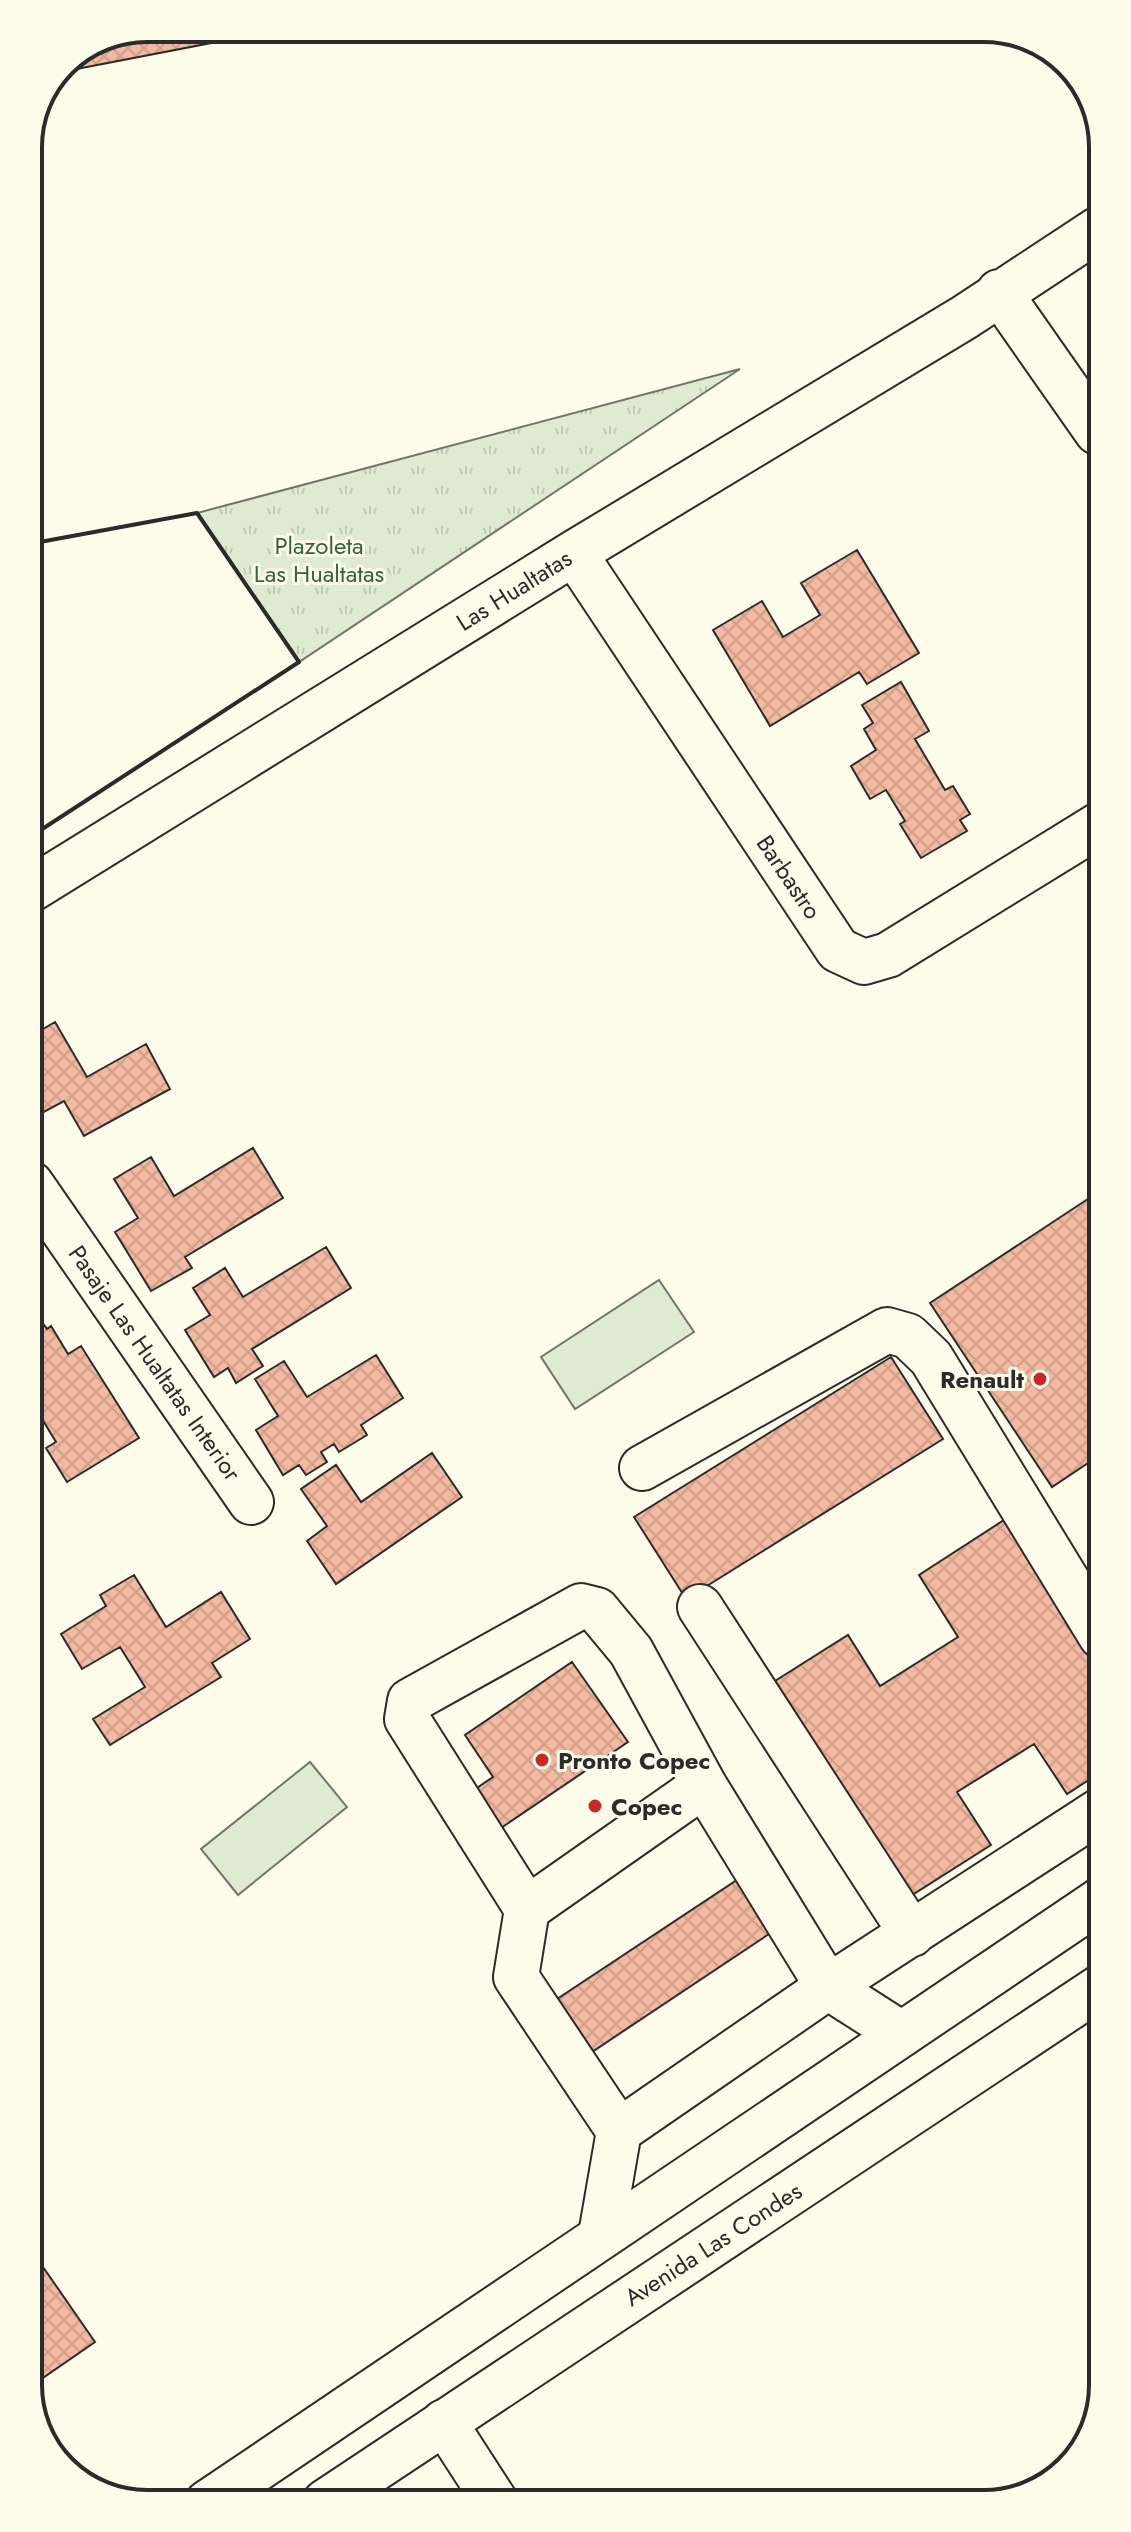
<svg xmlns="http://www.w3.org/2000/svg" width="1131" height="2532" font-family="Jost,sans-serif">
	<defs>
		<pattern id="park-tufts" width="24" height="20" patternUnits="userSpaceOnUse" patternTransform="scale(2)"><rect width="24" height="20" fill="#deebd1"/><path d="M3 7l-1-3M5 7V3M7 7l1-3M15 17l-1-3M17 17v-4M19 17l1-3" fill="none" stroke="#bfcab4"/></pattern>
		<pattern id="building-cross-hatch" width="8" height="8" patternUnits="userSpaceOnUse" patternTransform="scale(2)"><rect width="8" height="8" fill="#f2b8a0"/><path d="M0 0l8 8M0 8l8-8" fill="none" stroke="#d09e8a"/></pattern>
	</defs>
	<rect width="100%" height="100%" fill="#fdfbea"/>
	<!-- park -->
	<path fill="url(#park-tufts)" stroke="#74746e" stroke-width="2" d="M740,369L299,662L197,513Z"/>
	<!-- pitch -->
	<path fill="#deebd1" stroke="#74746e" stroke-width="2" d="M659,1280L694,1332L575,1409L541,1357Z
		M310,1762L347,1807L238,1895L201,1849Z"/>
	<!-- building -->
	<path fill="url(#building-cross-hatch)" stroke="#2b2b2b" stroke-width="2" d="M147,28H289L61,72L63,62Z
		M857,550L919,653L867,684L859,672L770,726L713,630L762,601L783,637L820,615L801,583Z
		M901,682L929,731L915,739L945,790L953,786L970,814L960,820L967,831L921,858L900,824L905,821L886,790L870,799L851,766L876,750L864,729L873,723L862,705Z
		M55,1022L87,1077L146,1044L170,1089L84,1136L64,1101L40,1114L31,1101V1036Z
		M253,1148L283,1198L185,1257L192,1268L151,1291L115,1232L138,1218L114,1179L151,1157L174,1196Z
		M1100,1191V1455L1052,1487L930,1303Z
		M326,1247L351,1288L252,1349L263,1366L236,1383L228,1368L214,1377L185,1330L210,1315L193,1288L225,1268L243,1297Z
		M40,1319L47,1329L51,1326L68,1354L81,1346L139,1438L67,1482L46,1448L56,1442L39,1414L32,1417L31,1325Z
		M376,1355L403,1398L361,1425L367,1435L339,1452L334,1444L321,1452L327,1462L306,1475L299,1465L283,1475L256,1430L278,1416L255,1379L284,1361L307,1397Z
		M891,1357L943,1439L686,1599L634,1517Z
		M432,1453L462,1497L336,1584L307,1541L327,1526L301,1489L336,1465L361,1502Z
		M1004,1520L1101,1671V1772L1067,1794L1034,1744L957,1792L991,1845L912,1895L775,1681L848,1635L880,1686L958,1637L919,1575Z
		M134,1575L166,1627L221,1592L250,1639L212,1663L221,1677L110,1745L93,1719L145,1687L120,1647L82,1669L61,1634L106,1606L100,1595Z
		M572,1662L628,1742L498,1830L471,1792L493,1777L465,1735Z
		M740,1878L775,1930L577,2062L542,2009Z
		M34,2254L95,2342L34,2384Z"/>
	<g fill="none" stroke-linecap="round" stroke-linejoin="round">
		<defs>
			<path id="minor" d="M999,292L1097,432
				M574,553L838,950L864,962L888,955L1099,825
				M30,890L574,553L965,317L1097,230
				M31,1184L251,1502
				M642,1468L887,1330L908,1336L931,1358L1101,1636
				M700,1607L912,1934
				M527,1909L407,1719L410,1701L581,1606L597,1610L631,1651L704,1785
				M619,2131L516,1977L527,1909L704,1785L828,1987L900,2033
				M601,2235L619,2131L828,1987L1101,1810
				M444,2422L495,2501"/>
			<path id="major" d="M325,2502L1102,1986
				M207,2503L1102,1899"/>
		</defs>
		<!-- minor casing -->
		<use href="#minor" stroke="#2b2b2b" stroke-width="48"/>
		<!-- major casing -->
		<use href="#major" stroke="#2b2b2b" stroke-width="48"/>
		<!-- minor -->
		<use href="#minor" stroke="#fdfbea" stroke-width="44"/>
		<!-- major -->
		<use href="#major" stroke="#fdfbea" stroke-width="44"/>
		<!-- wall -->
		<path stroke="#2b2b2b" stroke-width="4" d="M29,544L197,513L299,662L30,837"/>
	</g>
	<!-- markers -->
	<g fill="#c62828" stroke="#fdfbea" stroke-width="3">
		<circle cx="1040" cy="1379" r="8"/>
		<circle cx="542" cy="1760" r="8"/>
		<circle cx="595" cy="1806" r="8"/>
	</g>
	<g text-anchor="middle" dominant-baseline="central" stroke-width="6" stroke-linejoin="round" paint-order="stroke">
		<!-- park labels -->
		<g font-size="24" fill="#34623c" stroke="#fdfbea">
			<text x="319" y="545">Plazoleta<tspan x="319" dy="28">Las Hualtatas</tspan></text>
		</g>
		<!-- street labels -->
		<g font-size="24" fill="#2b2b2b" stroke="#fdfbea">
			<text transform="translate(514 590) rotate(-32)">Las Hualtatas</text>
			<text transform="translate(789 877) rotate(56)">Barbastro</text>
			<text transform="translate(155 1363) rotate(55)">Pasaje Las Hualtatas Interior</text>
			<text transform="translate(713 2244) rotate(-33)">Avenida Las Condes</text>
		</g>
		<!-- poi labels -->
		<g font-size="24" font-weight="bold" fill="#2b2b2b" stroke="#fdfbea" text-anchor="start">
			<text x="1024" y="1379" text-anchor="end">Renault</text>
			<text x="558" y="1760">Pronto Copec</text>
			<text x="611" y="1806">Copec</text>
		</g>
	</g>
	<!-- crop -->
	<path d="M0 0H1131V2532H0ZM147 42H984A105 105 0 0 1 1089 147V2385A105 105 0 0 1 984 2490H147A105 105 0 0 1 42 2385V147A105 105 0 0 1 147 42Z" fill="#fdfbea" fill-rule="evenodd"/>
	<path fill="none" stroke="#2b2b2b" stroke-width="4" d="M147 42H984A105 105 0 0 1 1089 147V2385A105 105 0 0 1 984 2490H147A105 105 0 0 1 42 2385V147A105 105 0 0 1 147 42Z"/>
</svg>
